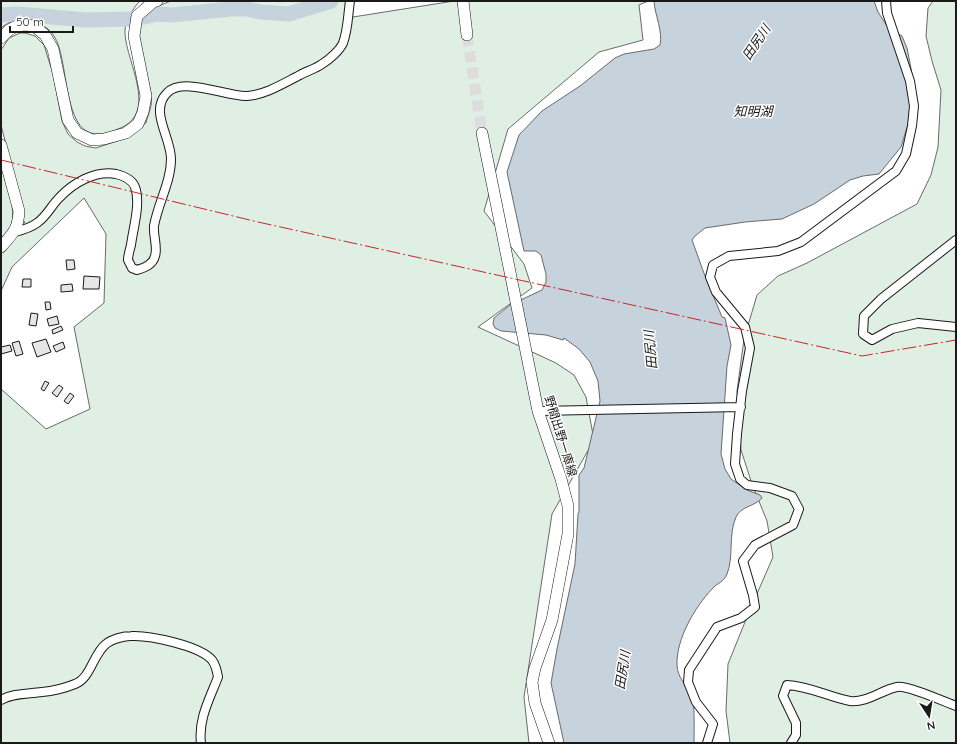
<svg xmlns="http://www.w3.org/2000/svg" width="957" height="744" font-family="Quicksand,'Noto Sans JP',sans-serif">
	<rect width="100%" height="100%" fill="#fff"/>
	<!-- green -->
	<path fill="#e0efe3" stroke="#6a6a6a" d="M1,1H140C133,8 126,20 125,30C124,60 161,113 118,129C111,132 103,135 95,134C62,131 69,57 54,36C49,28 40,23 32,20C22,17 9,21 1,28Z
		M171,1H346L353,17L454,1H648L639,5L643,40L599,52L508,129L484,211L524,264L532,288L478,327L556,363L574,375L586,397L594,440L552,514L524,697L529,743H1V389L46,429L90,409L74,327L104,303L106,234L84,198L12,267L1,291V251L25,222L22,220V207L1,125V50L9,38L20,33H25L35,36L44,45L53,74L62,121L68,134L77,142L85,146L96,148L126,138L147,122H146C149,113 153,104 151,95C149,72 126,30 149,11C155,6 164,4 171,1Z
		M933,1H956V743H730L726,711L728,664L749,612L773,557L767,521L752,484L741,450L737,391L744,339L757,295L778,276L807,263L917,204L931,175L938,147L941,90L932,61L926,36L928,8Z
		M1,164C6,182 19,214 9,231C7,235 4,238 1,241Z"/>
	<!-- water -->
	<path fill="#c6d2dc" stroke="#6a6a6a" d="M654,1H874L878,12L889,29L902,36L907,48L914,84L910,118L901,147L879,174L863,176L850,180L814,204L782,219L745,222L705,228L695,236L692,240L705,276L722,317L725,318L731,345L727,366L721,454L725,469L731,479L747,490L760,495L762,498C754,507 741,506 736,517C728,535 734,557 727,574C724,582 717,583 712,589C695,607 676,639 677,665C677,677 687,686 692,697C695,704 694,734 694,743H564L551,683L557,649L575,564L578,514L579,512V475L584,468L600,401L598,381L590,362L579,349L564,338L563,340L546,335L501,331L495,328L493,324L494,318L510,305L542,290L546,282V274L541,255L536,251H524L507,172L519,135L542,111L580,86L615,58L624,54L654,49L660,45C663,31 655,16 654,1Z"/>
	<g fill="none" stroke-linecap="round" stroke-linejoin="round">
		<!-- river -->
		<path stroke="#c6d2dc" stroke-width="15" d="M1,15L17,14L86,20L133,19
			M144,17L158,14L172,15L231,9H247L260,12L289,14L331,1"/>
	</g>
	<!-- building -->
	<path fill="#e6e6e6" stroke="#1a1a1a" d="M66,260H74L75,269L67,270Z
		M84,276L100,277L99,289H83Z
		M23,279H31V287H22Z
		M72,284L73,291L61,292V285Z
		M45,302H50L51,309L46,310Z
		M31,313L38,314L36,326L29,325Z
		M57,316L59,324L49,326L47,319Z
		M61,326L63,330L53,334L52,330Z
		M46,339L51,352L37,357L32,343Z
		M19,341L23,354L16,356L12,343Z
		M63,342L65,348L56,352L53,346Z
		M10,345L12,351L1,354V347Z
		M45,381L49,383L44,391L41,389Z
		M59,385L63,388L57,397L52,393Z
		M70,393L74,396L68,404L64,401Z"/>
	<g fill="none" stroke-linecap="round" stroke-linejoin="round">
		<!-- secondary-tunnel -->
		<path stroke="#ddd" stroke-width="11" stroke-dasharray="11 5.5" stroke-linecap="butt" d="M467,35L482,133"/>
		<defs>
			<path id="street" d="M15,232C23,230 30,228 37,223C47,216 51,206 59,198C73,183 95,170 116,174C124,176 132,179 135,187C141,203 133,229 131,245C130,249 128,255 128,260C129,262 131,266 132,268L137,270C144,268 153,265 155,256C158,247 153,236 154,226C158,203 171,182 171,159C171,137 149,111 167,93C183,76 227,97 247,96C265,95 284,83 300,75C307,71 315,69 322,64C329,60 340,50 343,43C348,30 348,14 350,1
				M956,240L881,299L864,316L863,334L872,340L892,329L918,323L956,327
				M538,411L741,407
				M1,700C13,693 28,694 42,692C53,691 65,688 75,684C91,678 93,654 106,644C112,639 124,636 131,636C150,635 200,646 212,660C215,664 217,671 218,677C210,698 198,719 201,743
				M707,743L713,724L696,702L688,682L689,670L717,627L741,618L755,607L753,595L743,561L755,545L793,525L799,509L792,496L770,488L747,485L740,479L735,464L737,434L742,391L750,348L745,327L716,292L710,277L713,265L729,256L778,251L801,242L896,171L906,154L912,126L914,106L910,81L887,13L886,1
				M791,743L796,735V723L783,696L787,685C809,686 829,697 850,701C866,703 882,690 897,687C907,685 945,702 956,706"/>
			<path id="secondary" d="M463,1L467,35
				M1,38L9,30L17,26L25,25L34,26L45,35L53,49L68,120L77,133L92,140L104,139L126,133L138,124L143,112L146,96L134,36L137,16L153,2L157,1
				M482,133L538,411L561,479L568,506V534L552,620L535,668L532,682L535,703L549,743
				M1,145L19,211C18,230 13,233 1,247"/>
		</defs>
		<!-- street casing -->
		<use href="#street" stroke="#1a1a1a" stroke-width="10"/>
		<!-- secondary casing -->
		<use href="#secondary" stroke="#1a1a1a" stroke-width="12"/>
		<!-- street -->
		<use href="#street" stroke="#fff" stroke-width="8"/>
		<!-- secondary -->
		<use href="#secondary" stroke="#fff" stroke-width="11"/>
		<!-- power -->
		<path stroke="#c62828" stroke-width="1" stroke-dasharray="14 3 2 3" stroke-linecap="butt" d="M1,160L258,222L862,356L956,340"/>
	</g>
	<g text-anchor="middle" dominant-baseline="central" stroke-width="3" stroke-linejoin="round" paint-order="stroke">
		<!-- street labels -->
		<g font-size="12" fill="#1a1a1a" stroke="#fff">
			<text transform="translate(561 436) rotate(73)">野間出野一庫線</text>
		</g>
		<!-- water labels -->
		<g font-size="13" font-style="italic" fill="#1a1a1a" stroke="#fff">
			<text transform="translate(756 42) rotate(-56)">田尻川</text>
			<text x="753" y="111">知明湖</text>
			<text transform="translate(650 350) rotate(-95)">田尻川</text>
			<text transform="translate(622 670) rotate(-81)">田尻川</text>
		</g>
	</g>
	<!-- border -->
	<rect width="957" height="744" fill="none" stroke="#1a1a1a" stroke-width="4"/>
	<!-- north arrow -->
	<g transform="translate(929 716) rotate(168)" stroke="#ffffff" stroke-width="3" paint-order="stroke">
	<path d="M0-3L7 15L0 10L-7 15Z" fill="#1a1a1a"/>
	<text y="-6" font-size="11" font-weight="bold" text-anchor="middle" fill="#1a1a1a">N</text>
	</g>
	<!-- scale -->
	<path d="M10 26v6h63v-6" fill="none" stroke="#1a1a1a" stroke-width="2"/>
	<text x="16" y="26" font-size="12" fill="#1a1a1a" stroke="#ffffff" stroke-width="3" paint-order="stroke">50 m</text>
</svg>
